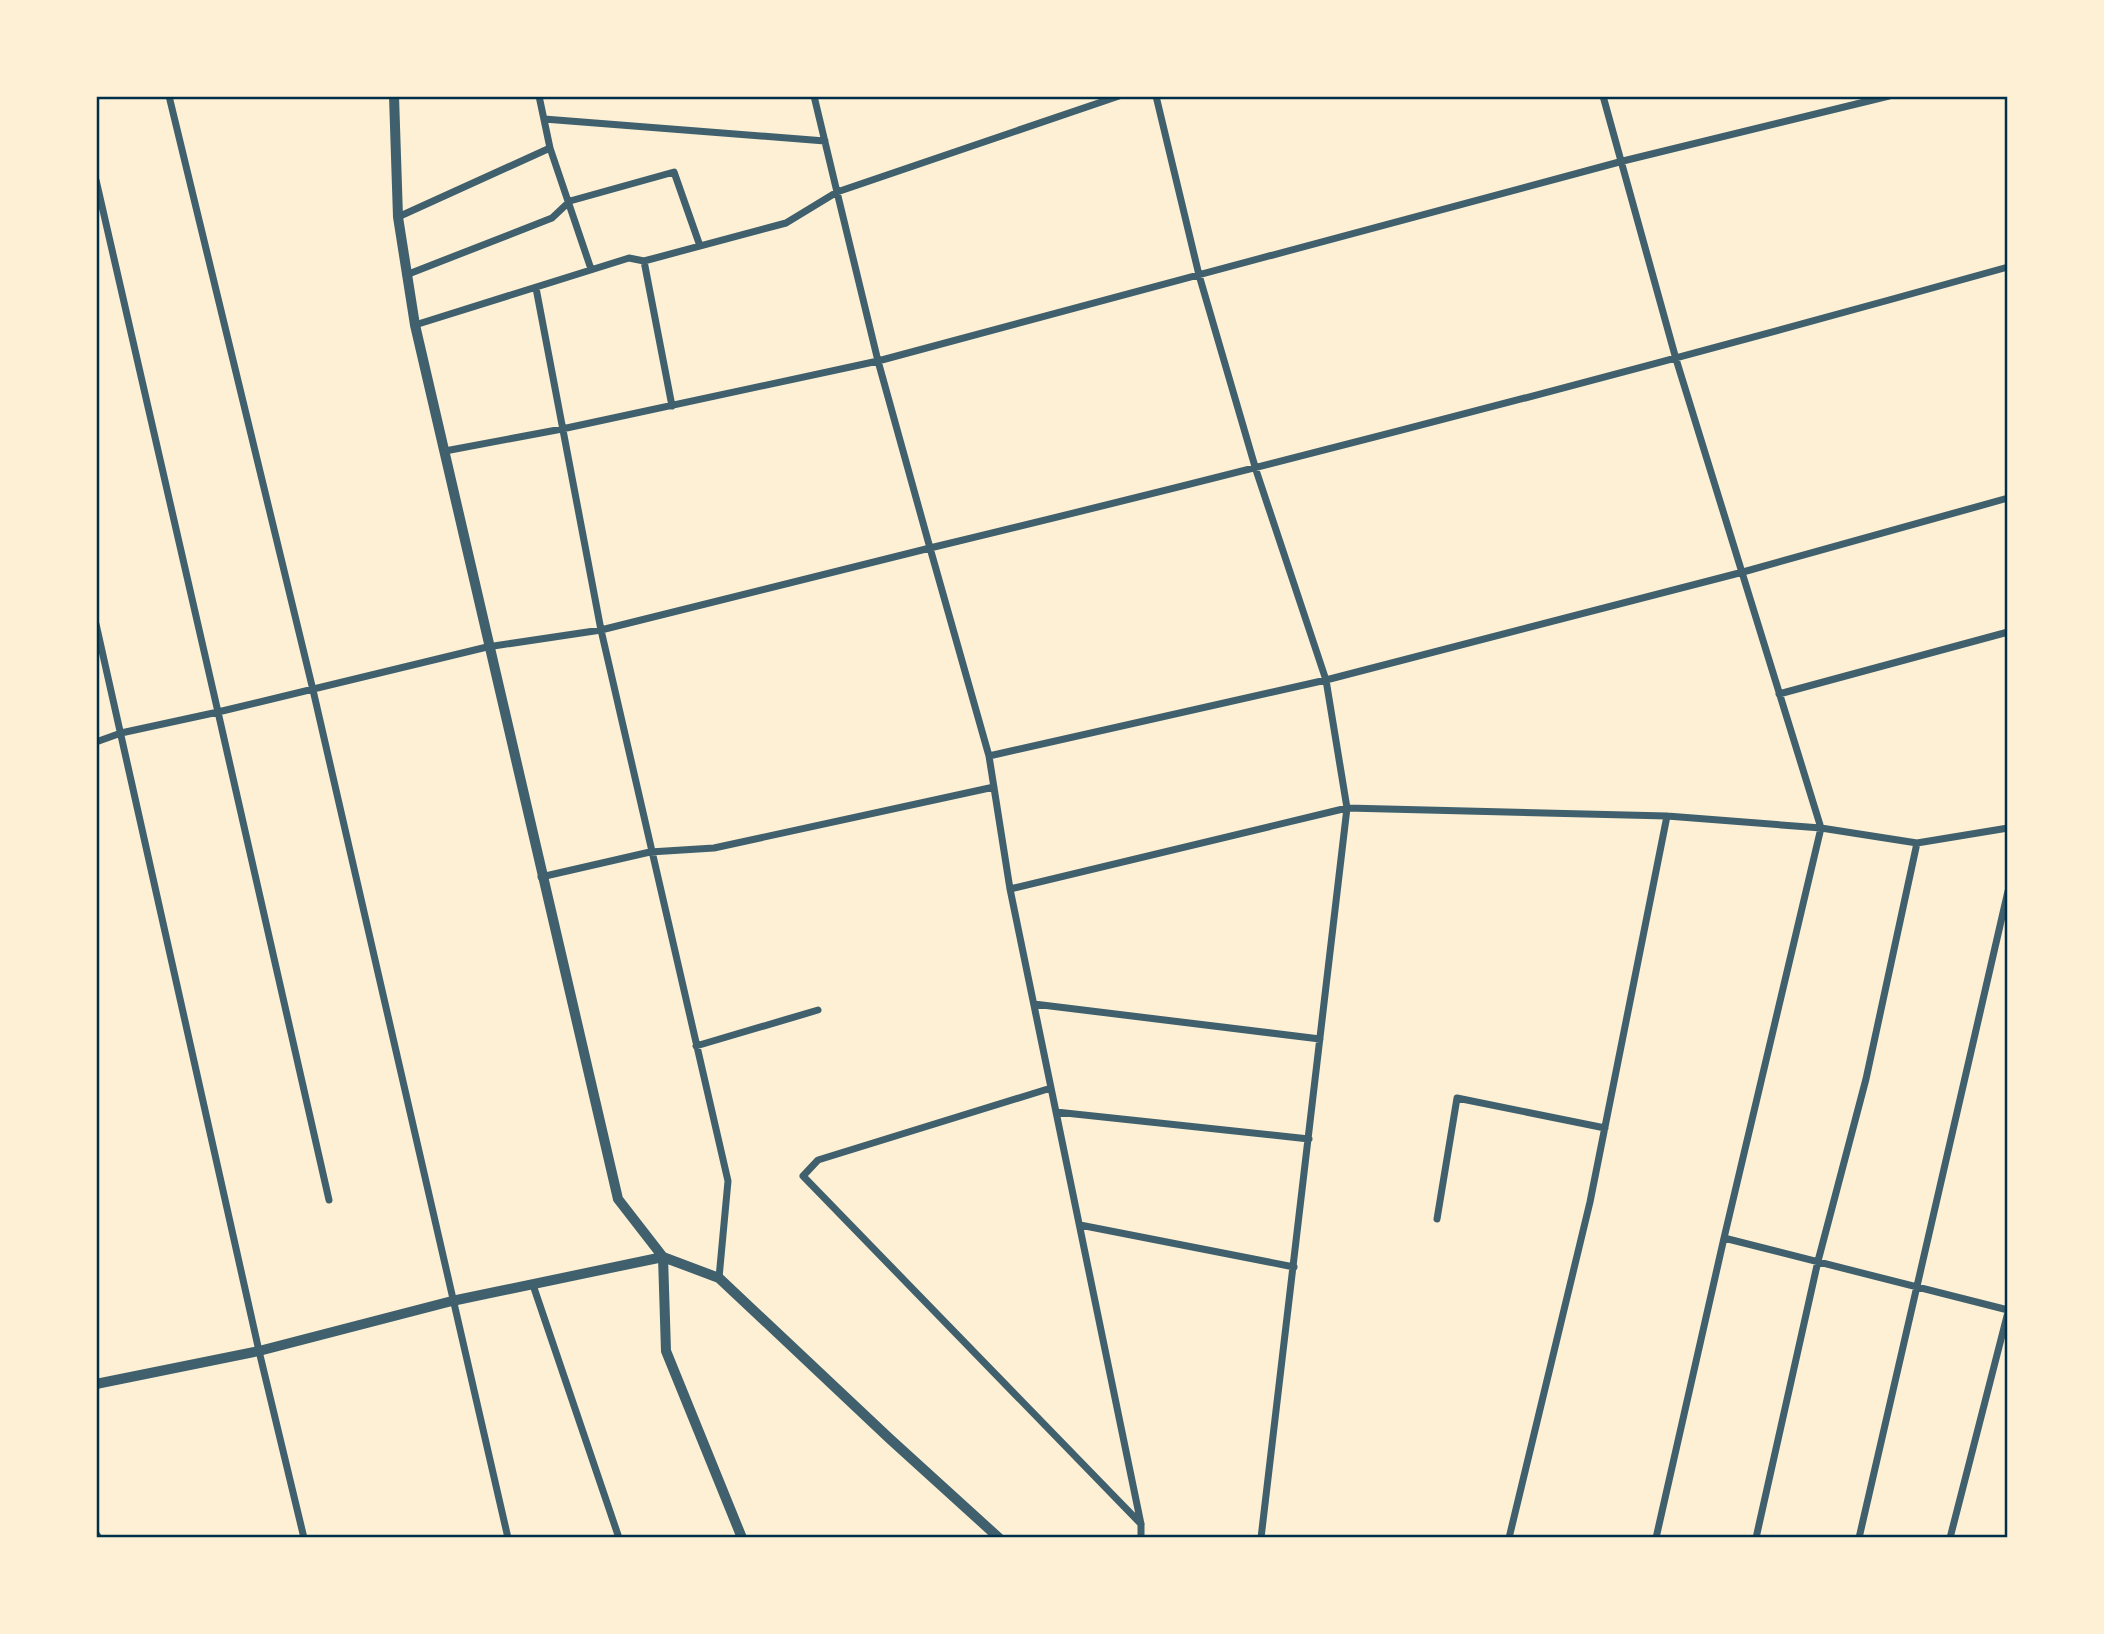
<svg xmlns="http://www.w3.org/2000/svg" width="2104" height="1634" font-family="Barlow,sans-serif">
	<rect width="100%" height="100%" fill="#fdf0d5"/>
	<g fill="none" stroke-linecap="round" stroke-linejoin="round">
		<!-- minor -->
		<path stroke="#3f606c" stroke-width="7" d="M169,96L313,690L508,1538
			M539,96L550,148
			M1119,96L837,192L878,361L1623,161L1889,96
			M1156,96L1199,275L1256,470L1326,680L1347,808L1261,1538
			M1603,96L1676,359L1821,828L1724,1238L2008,1310
			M544,119L825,141
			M96,180L218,712L121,733L96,742
			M398,217L550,148L591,269
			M2008,267C1650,367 1291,461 930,548L989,756L1326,680L1743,572L2008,498
			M406,275L552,218L570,201L674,172L700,246
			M536,288L601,630L728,1181L719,1278
			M415,325L629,258L644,261
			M672,406L644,261L786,223L837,192L814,96
			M96,624L259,1351L304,1538
			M1779,694L2008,632
			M989,756L1010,889L1347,808L1667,816L1821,828L1917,843L2008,828
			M541,877L650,852L714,848L994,787
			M1010,889L1141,1524V1538
			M1034,1004L1320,1039
			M696,1046L818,1010
			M1051,1088L818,1160L803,1176L1141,1524
			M1056,1112L1309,1139
			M329,1200L218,712L487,647L601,630L930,548L878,361L562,429L445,451
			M1437,1219L1457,1098L1605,1128
			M1080,1225L1294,1267
			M533,1285L619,1538
			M1509,1538L1590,1202L1667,816
			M1656,1538L1724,1238
			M1756,1538L1818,1261L1866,1079L1917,843
			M1859,1538L2008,891
			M1950,1538L2008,1312"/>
		<!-- tertiary -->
		<path stroke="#3f606c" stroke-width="10" d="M394,96L398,217L415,325L618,1199L663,1257L719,1278L890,1439L999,1538
			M663,1257L666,1351L742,1538
			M96,1384L259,1351L452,1301L663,1257
			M96,1536L97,1538"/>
	</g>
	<!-- border -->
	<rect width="2104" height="1634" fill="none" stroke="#fdf0d5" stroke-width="196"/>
	<rect x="98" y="98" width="1908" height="1438" fill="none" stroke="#003049" stroke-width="2.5"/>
</svg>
